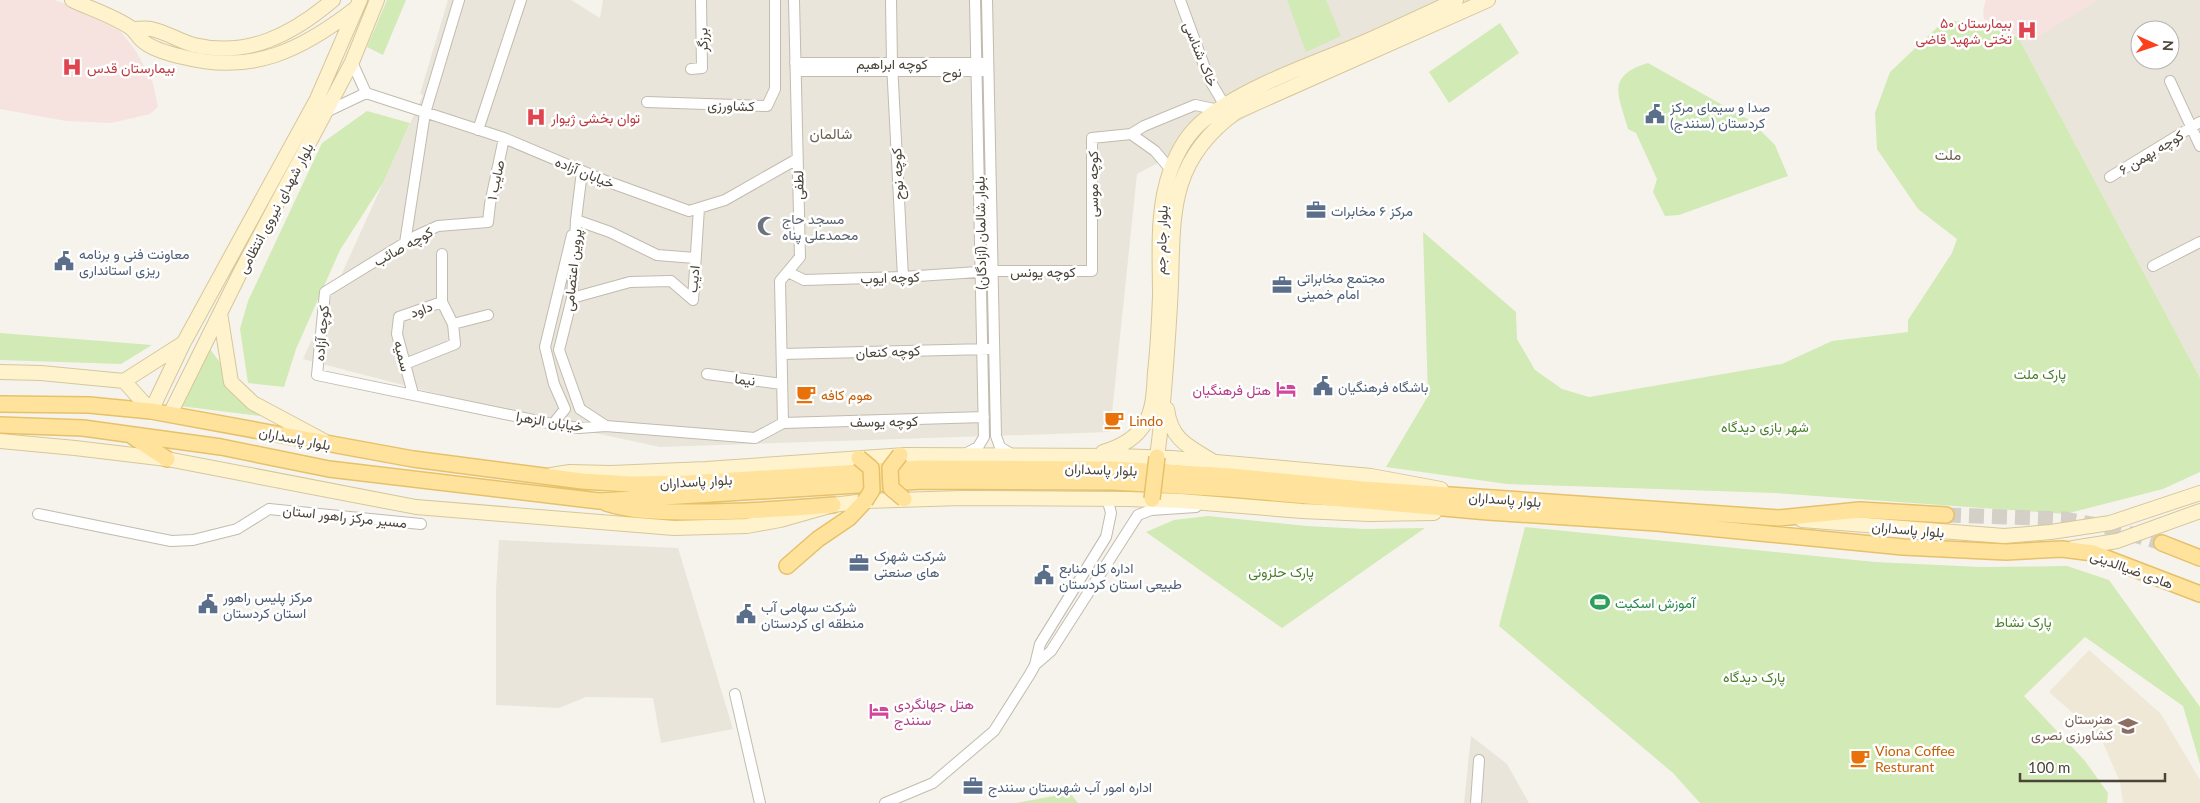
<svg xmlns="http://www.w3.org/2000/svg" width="2200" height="803" font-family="Lato,Vazirmatn,sans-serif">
	<rect width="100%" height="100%" fill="#f6f3ec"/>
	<!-- residential -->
	<path fill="#eae5da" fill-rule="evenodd" d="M448,0H571L600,18L603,0H1471L1137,174L1110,432L660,447L553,424L303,359L423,95L420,94Z
		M1986,0H2200V378L2018,37ZM2140,30H2170V60H2140Z
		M499,540L678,548L733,729L661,743L653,698L586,697L559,708L496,705V590Z
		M1471,736L1507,764L1529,803H1464Z"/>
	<!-- education -->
	<path fill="#efe8d6" d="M2089,650L2161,714L2200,780V803H2123L2120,782L2101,738L2049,692Z"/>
	<!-- medical -->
	<path fill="#f6e3e0" d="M0,0H54L110,18L136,51L153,83L158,107L150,114L111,123L66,121L0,109Z
		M1986,0H2098L2029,42L1984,19L1983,10Z"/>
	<!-- green -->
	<path fill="#d2eab5" d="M387,0H406L383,55L367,47Z
		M1287,0H1326L1341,36L1306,52Z
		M1944,21L1977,22L2018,37L2200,378V472L2163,489L2065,514L1775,493L1507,484L1386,467L1428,396L1423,232L1516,312L1517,339L1535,370L1562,389L1589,397L1782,364L1832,341L1908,332V320L1952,253L1957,239L1918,209L1877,149L1875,113L1890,72Z
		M1500,23L1519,53L1449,103L1429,72Z
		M1648,63L1751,121L1775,145L1788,176L1679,215L1665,216L1653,192L1657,179L1636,133L1628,129C1619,96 1605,76 1648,63Z
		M367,111L410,123L383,183L340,250L296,349L284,387L248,383L240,329L248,301L322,143Z
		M0,333L152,345L121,364L0,360Z
		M210,349L260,416L180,406Z
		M1208,516L1307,526L1364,529L1425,528L1282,628L1146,532L1174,520Z
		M1525,527L1875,562L1981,567L2067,566L2109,580L2200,707V764L2183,706L2085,637L2024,696L2085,761L2108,793L2107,803H1700L1673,773L1499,626Z
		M1070,793L1078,803H1016Z"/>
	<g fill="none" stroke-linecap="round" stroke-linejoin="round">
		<!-- primary-tunnel -->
		<path stroke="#d4d0c8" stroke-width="15" stroke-dasharray="15 8" stroke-linecap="butt" d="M1946,515L2064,519L2103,526L2162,543"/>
		<defs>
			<path id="street" d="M891,0L892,63L903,277
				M987,0L996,436L1000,447L1013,455
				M1180,0L1209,79L1225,106
				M352,62L366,93
				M795,63H983
				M691,69L702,68L701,0
				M796,71H982
				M2170,81L2200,146
				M366,93L504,138L606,181L689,211L725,200L797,159
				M647,102L767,106L775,89V0
				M326,112L366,93
				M478,130L521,0
				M1131,134L1155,151L1171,170
				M504,138L490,204L488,222L438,226L416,236L325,292L317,375L553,424L579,428L606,426L755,438L783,423L984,417
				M582,171L576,220L572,298L559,350L580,409L606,426
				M2110,177L2200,122
				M576,220L610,232L657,255L695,258
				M405,243L425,113L459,0
				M2153,266L2200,242
				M788,272L804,280L903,277L993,271H1092V138L1131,134L1144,126L1195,105L1219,110
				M572,298L630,282L671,281L693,300
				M693,300L699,208
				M453,324L488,315
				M782,354L988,349
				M405,364L455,344L453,324L442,302V254
				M707,374L782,384
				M413,394L397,334L399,317L442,302
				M783,423L780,281L800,257L794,0
				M553,424L565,409L554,384L545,347L572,235
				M965,454L978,447L984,437L975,0
				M38,514L171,541L193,540L237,529L269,509L421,524
				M1036,664L1051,651L1138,515L1151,510L1196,507
				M735,694L760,803
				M885,803L933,783L994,731L1030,674L1035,665L1040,644L1106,537L1111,513L1107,498
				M1476,803L1479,760"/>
			<path id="secondary" d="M72,0C91,9 114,16 131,28C136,32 139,39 144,42C154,50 171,54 183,57C252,75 302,50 356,8
				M132,29C138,29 145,28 151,29C166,32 179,41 194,45C248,58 293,34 333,0
				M220,313L231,382L253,403L324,441
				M0,372L41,373L124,381L151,411L183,344L317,99L360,0
				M124,381L182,344
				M1167,409C1171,439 1187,446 1211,460
				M170,414L240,273L352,62L377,0
				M0,441L75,448L167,459L416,507L674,528L747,526L780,520L833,505L865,501L962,498L1128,499L1180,501L1302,511L1369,514L1434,513
				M1103,452C1120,447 1136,439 1145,423C1154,409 1154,388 1155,372C1158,347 1159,321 1160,296C1160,253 1156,210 1171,169C1178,150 1188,133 1204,120C1244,87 1312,64 1360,44C1392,30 1424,15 1456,0
				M1157,457C1164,407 1167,356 1170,305C1175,225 1162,166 1236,112L1488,0
				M551,475L570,472L611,473L706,469L905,455L1118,456L1172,458L1371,476L1441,489
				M1802,520L2004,536L2051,532L2110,523L2200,493
				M2073,548L2117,541L2200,511"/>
			<path id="primary" d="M0,404L89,405L151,411L413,459L582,481L630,484L688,483L922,468L1114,469L1231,476L1363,489L1779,518L1860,510L1946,515
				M0,425L83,428L221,447L329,469L599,501L922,481L1113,482L1229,489L1488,512L1657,523L1903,547L2006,552L2062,549L2093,553L2200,594
				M132,436L167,459
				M606,503C634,512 664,512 694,512C740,512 786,509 833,505
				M2162,543L2200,558
				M787,566L818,539L849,518L865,501"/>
		</defs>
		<!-- street casing -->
		<use href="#street" stroke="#c2bbae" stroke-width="12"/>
		<!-- secondary casing -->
		<use href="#secondary" stroke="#d6c79b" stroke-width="16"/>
		<!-- primary casing -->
		<use href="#primary" stroke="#e6c16a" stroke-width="18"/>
		<!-- street -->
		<use href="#street" stroke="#fff" stroke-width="10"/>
		<!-- secondary -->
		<use href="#secondary" stroke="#fff3cd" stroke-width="14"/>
		<!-- primary -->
		<use href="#primary" stroke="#ffe39c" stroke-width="15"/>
		<defs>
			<path id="primary-bridge" d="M900,455L890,468L891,488L904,499
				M859,458L871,468L872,490L865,501
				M1152,499L1157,457"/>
		</defs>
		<!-- primary-bridge casing -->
		<use href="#primary-bridge" stroke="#e6c16a" stroke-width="18" stroke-linecap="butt"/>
		<!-- primary-bridge -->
		<use href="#primary-bridge" stroke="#ffe39c" stroke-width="15"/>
	</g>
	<!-- icons -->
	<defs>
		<symbol id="hospital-bare" viewBox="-9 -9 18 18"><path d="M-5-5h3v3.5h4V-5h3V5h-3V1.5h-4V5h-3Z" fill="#e0444e" stroke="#fff" stroke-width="2.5" paint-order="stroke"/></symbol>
		<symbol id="civic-bare" viewBox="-9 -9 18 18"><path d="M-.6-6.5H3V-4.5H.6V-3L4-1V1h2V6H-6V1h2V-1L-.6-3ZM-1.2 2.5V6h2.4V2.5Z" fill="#5c6f8a" stroke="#fff" stroke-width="2.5" paint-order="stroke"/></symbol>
		<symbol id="office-bare" viewBox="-9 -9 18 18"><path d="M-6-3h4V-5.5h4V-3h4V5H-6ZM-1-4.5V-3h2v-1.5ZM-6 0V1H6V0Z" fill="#5c6f8a" stroke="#fff" stroke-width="2.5" paint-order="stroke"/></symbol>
		<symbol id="mosque-bare" viewBox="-9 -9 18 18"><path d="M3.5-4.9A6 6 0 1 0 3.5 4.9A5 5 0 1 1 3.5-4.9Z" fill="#6b7280" stroke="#fff" stroke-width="2.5" paint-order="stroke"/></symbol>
		<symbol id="hotel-bare" viewBox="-9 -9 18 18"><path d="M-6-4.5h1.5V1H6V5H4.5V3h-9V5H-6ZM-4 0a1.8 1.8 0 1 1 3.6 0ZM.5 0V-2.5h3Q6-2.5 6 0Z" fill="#d1479c" stroke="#fff" stroke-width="2.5" paint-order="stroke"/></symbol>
		<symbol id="cafe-bare" viewBox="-9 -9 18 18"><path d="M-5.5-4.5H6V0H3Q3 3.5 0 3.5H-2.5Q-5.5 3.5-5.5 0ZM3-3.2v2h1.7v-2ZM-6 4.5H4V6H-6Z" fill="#e8710a" stroke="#fff" stroke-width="2.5" paint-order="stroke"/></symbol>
		<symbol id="stadium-bare" viewBox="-9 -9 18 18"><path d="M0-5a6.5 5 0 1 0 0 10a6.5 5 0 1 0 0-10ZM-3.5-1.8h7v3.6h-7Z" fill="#2e9e5b" stroke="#fff" stroke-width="2.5" paint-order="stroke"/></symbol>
		<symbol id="school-bare" viewBox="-9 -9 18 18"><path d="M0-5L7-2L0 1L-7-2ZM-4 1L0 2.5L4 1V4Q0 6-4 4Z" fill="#8d6e63" stroke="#fff" stroke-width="2.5" paint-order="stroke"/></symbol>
	</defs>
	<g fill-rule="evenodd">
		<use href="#hospital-bare" x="2013" y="16" width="28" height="28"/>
		<use href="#hospital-bare" x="58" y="53" width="28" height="28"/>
		<use href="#civic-bare" x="1641" y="100" width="28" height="28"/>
		<use href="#hospital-bare" x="522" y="103" width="28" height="28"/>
		<use href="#office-bare" x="1302" y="196" width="28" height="28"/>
		<use href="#mosque-bare" x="753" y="212" width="28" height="28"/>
		<use href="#civic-bare" x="50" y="247" width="28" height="28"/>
		<use href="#office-bare" x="1268" y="271" width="28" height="28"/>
		<use href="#civic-bare" x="1309" y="372" width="28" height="28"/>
		<use href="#hotel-bare" x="1272" y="375" width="28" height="28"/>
		<use href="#cafe-bare" x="792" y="380" width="28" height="28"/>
		<use href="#cafe-bare" x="1100" y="406" width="28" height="28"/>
		<use href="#office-bare" x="845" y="549" width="28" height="28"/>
		<use href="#civic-bare" x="1030" y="561" width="28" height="28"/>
		<use href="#stadium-bare" x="1586" y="588" width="28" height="28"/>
		<use href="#civic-bare" x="194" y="590" width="28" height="28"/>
		<use href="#civic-bare" x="732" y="600" width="28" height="28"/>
		<use href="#hotel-bare" x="865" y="697" width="28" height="28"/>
		<use href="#school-bare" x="2114" y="712" width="28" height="28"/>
		<use href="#cafe-bare" x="1846" y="744" width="28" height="28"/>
		<use href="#office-bare" x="959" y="772" width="28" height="28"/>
	</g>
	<g text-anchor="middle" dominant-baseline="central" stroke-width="5" stroke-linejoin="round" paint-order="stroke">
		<!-- health labels -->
		<g font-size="14" fill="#be3a42" stroke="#fff" text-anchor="start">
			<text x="2012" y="22" text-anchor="end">بیمارستان ۵۰<tspan x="2012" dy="16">تختی شهید قاضی</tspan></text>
			<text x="87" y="67">بیمارستان قدس</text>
			<text x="551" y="117">توان بخشی ژیوار</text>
		</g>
		<!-- street labels -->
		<g font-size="14" fill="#4b4439" stroke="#fff">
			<text transform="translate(702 40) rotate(-91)">برزگر</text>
			<text transform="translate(1201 54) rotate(68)">خاک شناسی</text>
			<text x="892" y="63">کوچه ابراهیم</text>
			<text x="952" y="71">نوح</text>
			<text transform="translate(731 105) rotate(2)">کشاورزی</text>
			<text transform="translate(2151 152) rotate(-31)">کوچه بهمن ۶</text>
			<text transform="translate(585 172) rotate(22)">خیابان آزاده</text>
			<text transform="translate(897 174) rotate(-93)">کوچه نوح</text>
			<text transform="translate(495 180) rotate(-78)">صایب ۱</text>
			<text transform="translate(1092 184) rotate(-90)">کوچه موسی</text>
			<text transform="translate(798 185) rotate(-91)">لطفی</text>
			<text transform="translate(275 208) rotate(-62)">بلوار شهدای نیروی انتظامی</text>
			<text transform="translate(980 233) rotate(-91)">بلوار شالمان (آزادگان)</text>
			<text transform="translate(1161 240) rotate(-88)">بلوار جام جم</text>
			<text transform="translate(403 246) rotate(-29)">کوچه صائب</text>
			<text transform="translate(572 270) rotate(-84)">پروین اعتصامی</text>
			<text x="1043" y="271">کوچه یونس</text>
			<text transform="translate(890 277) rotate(-2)">کوچه ایوب</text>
			<text transform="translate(693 279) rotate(-84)">ادیب</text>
			<text transform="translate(421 309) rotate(-20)">داود</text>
			<text transform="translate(321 333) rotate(-85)">کوچه آزاده</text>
			<text transform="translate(888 351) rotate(-2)">کوچه کنعان</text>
			<text transform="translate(403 356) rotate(76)">سمیه</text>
			<text transform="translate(745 379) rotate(7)">نیما</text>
			<text transform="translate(550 421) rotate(9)">خیابان الزهرا</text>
			<text transform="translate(884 421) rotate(-1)">کوچه یوسف</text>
			<text transform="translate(295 438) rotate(11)">بلوار پاسداران</text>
			<text transform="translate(1101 469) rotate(2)">بلوار پاسداران</text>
			<text transform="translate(696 481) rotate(-3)">بلوار پاسداران</text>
			<text transform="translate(1505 499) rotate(4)">بلوار پاسداران</text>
			<text transform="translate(345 516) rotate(6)">مسیر مرکز راهور استان</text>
			<text transform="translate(1908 529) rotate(5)">بلوار پاسداران</text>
			<text transform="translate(2132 569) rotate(20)">هادی ضیاالدینی</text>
		</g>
		<!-- service labels -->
		<g font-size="14" fill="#4e5e75" stroke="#fff" text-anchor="start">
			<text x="1670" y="106">صدا و سیمای مرکز<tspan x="1670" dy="16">کردستان (سنندج)</tspan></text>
			<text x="1331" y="210">مرکز ۶ مخابرات</text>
			<text x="79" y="253">معاونت فنی و برنامه<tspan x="79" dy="16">ریزی استانداری</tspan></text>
			<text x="1297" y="277">مجتمع مخابراتی<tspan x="1297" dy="16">امام خمینی</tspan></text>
			<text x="1338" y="386">باشگاه فرهنگیان</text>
			<text x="874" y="555">شرکت شهرک<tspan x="874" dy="16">های صنعتی</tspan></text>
			<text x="1059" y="567">اداره کل منابع<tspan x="1059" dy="16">طبیعی استان کردستان</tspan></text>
			<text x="223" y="596">مرکز پلیس راهور<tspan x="223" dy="16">استان کردستان</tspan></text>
			<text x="761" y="606">شرکت سهامی آب<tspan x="761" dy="16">منطقه ای کردستان</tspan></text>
			<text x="988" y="786">اداره امور آب شهرستان سنندج</text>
		</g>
		<!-- worship labels -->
		<g font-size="14" fill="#5b616d" stroke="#fff" text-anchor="start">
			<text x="782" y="218">مسجد حاج<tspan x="782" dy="16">محمدعلی پناه</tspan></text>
		</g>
		<!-- park labels -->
		<g font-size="14" fill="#4a7f2a" stroke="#fff">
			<text x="2040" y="373">پارک ملت</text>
			<text x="1765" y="426">شهر بازی دیدگاه</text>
			<text x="1281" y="571">پارک حلزونی</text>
			<text x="2023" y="621">پارک نشاط</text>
			<text x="1754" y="676">پارک دیدگاه</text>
		</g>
		<!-- hotel labels -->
		<g font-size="14" fill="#b23c85" stroke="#fff" text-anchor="end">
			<text x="1271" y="389">هتل فرهنگیان</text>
			<text x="894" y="703" text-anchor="start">هتل جهانگردی<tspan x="894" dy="16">سنندج</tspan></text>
		</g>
		<!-- food labels -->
		<g font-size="14" fill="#c56008" stroke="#fff" text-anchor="start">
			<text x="821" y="394">هوم کافه</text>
			<text x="1129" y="420">Lindo</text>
			<text x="1875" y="750">Viona Coffee<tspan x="1875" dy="16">Resturant</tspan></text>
		</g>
		<!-- leisure labels -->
		<g font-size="14" fill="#27864d" stroke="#fff" text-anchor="start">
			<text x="1615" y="602">آموزش اسکیت</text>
		</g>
		<!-- education labels -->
		<g font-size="14" fill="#785e54" stroke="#fff" text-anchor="end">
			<text x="2113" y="718">هنرستان<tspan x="2113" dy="16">کشاورزی نصری</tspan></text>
		</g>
		<!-- neighbourhood labels -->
		<g font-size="15" fill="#6e6250" stroke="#fff">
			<text x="831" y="133">شالمان</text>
			<text x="1948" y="154">ملت</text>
		</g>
	</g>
	<!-- north arrow -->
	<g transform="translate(2155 45) rotate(93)"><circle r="24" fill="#ffffff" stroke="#b7b4b0"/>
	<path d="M0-4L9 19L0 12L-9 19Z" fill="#fc3f1d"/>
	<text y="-8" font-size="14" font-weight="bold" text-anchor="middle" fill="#4b4439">N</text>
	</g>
	<!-- scale -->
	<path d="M2020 773v8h145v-8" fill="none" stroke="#4b4439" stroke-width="2.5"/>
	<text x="2028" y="773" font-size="15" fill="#4b4439" stroke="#ffffff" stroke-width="4" paint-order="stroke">100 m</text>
</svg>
